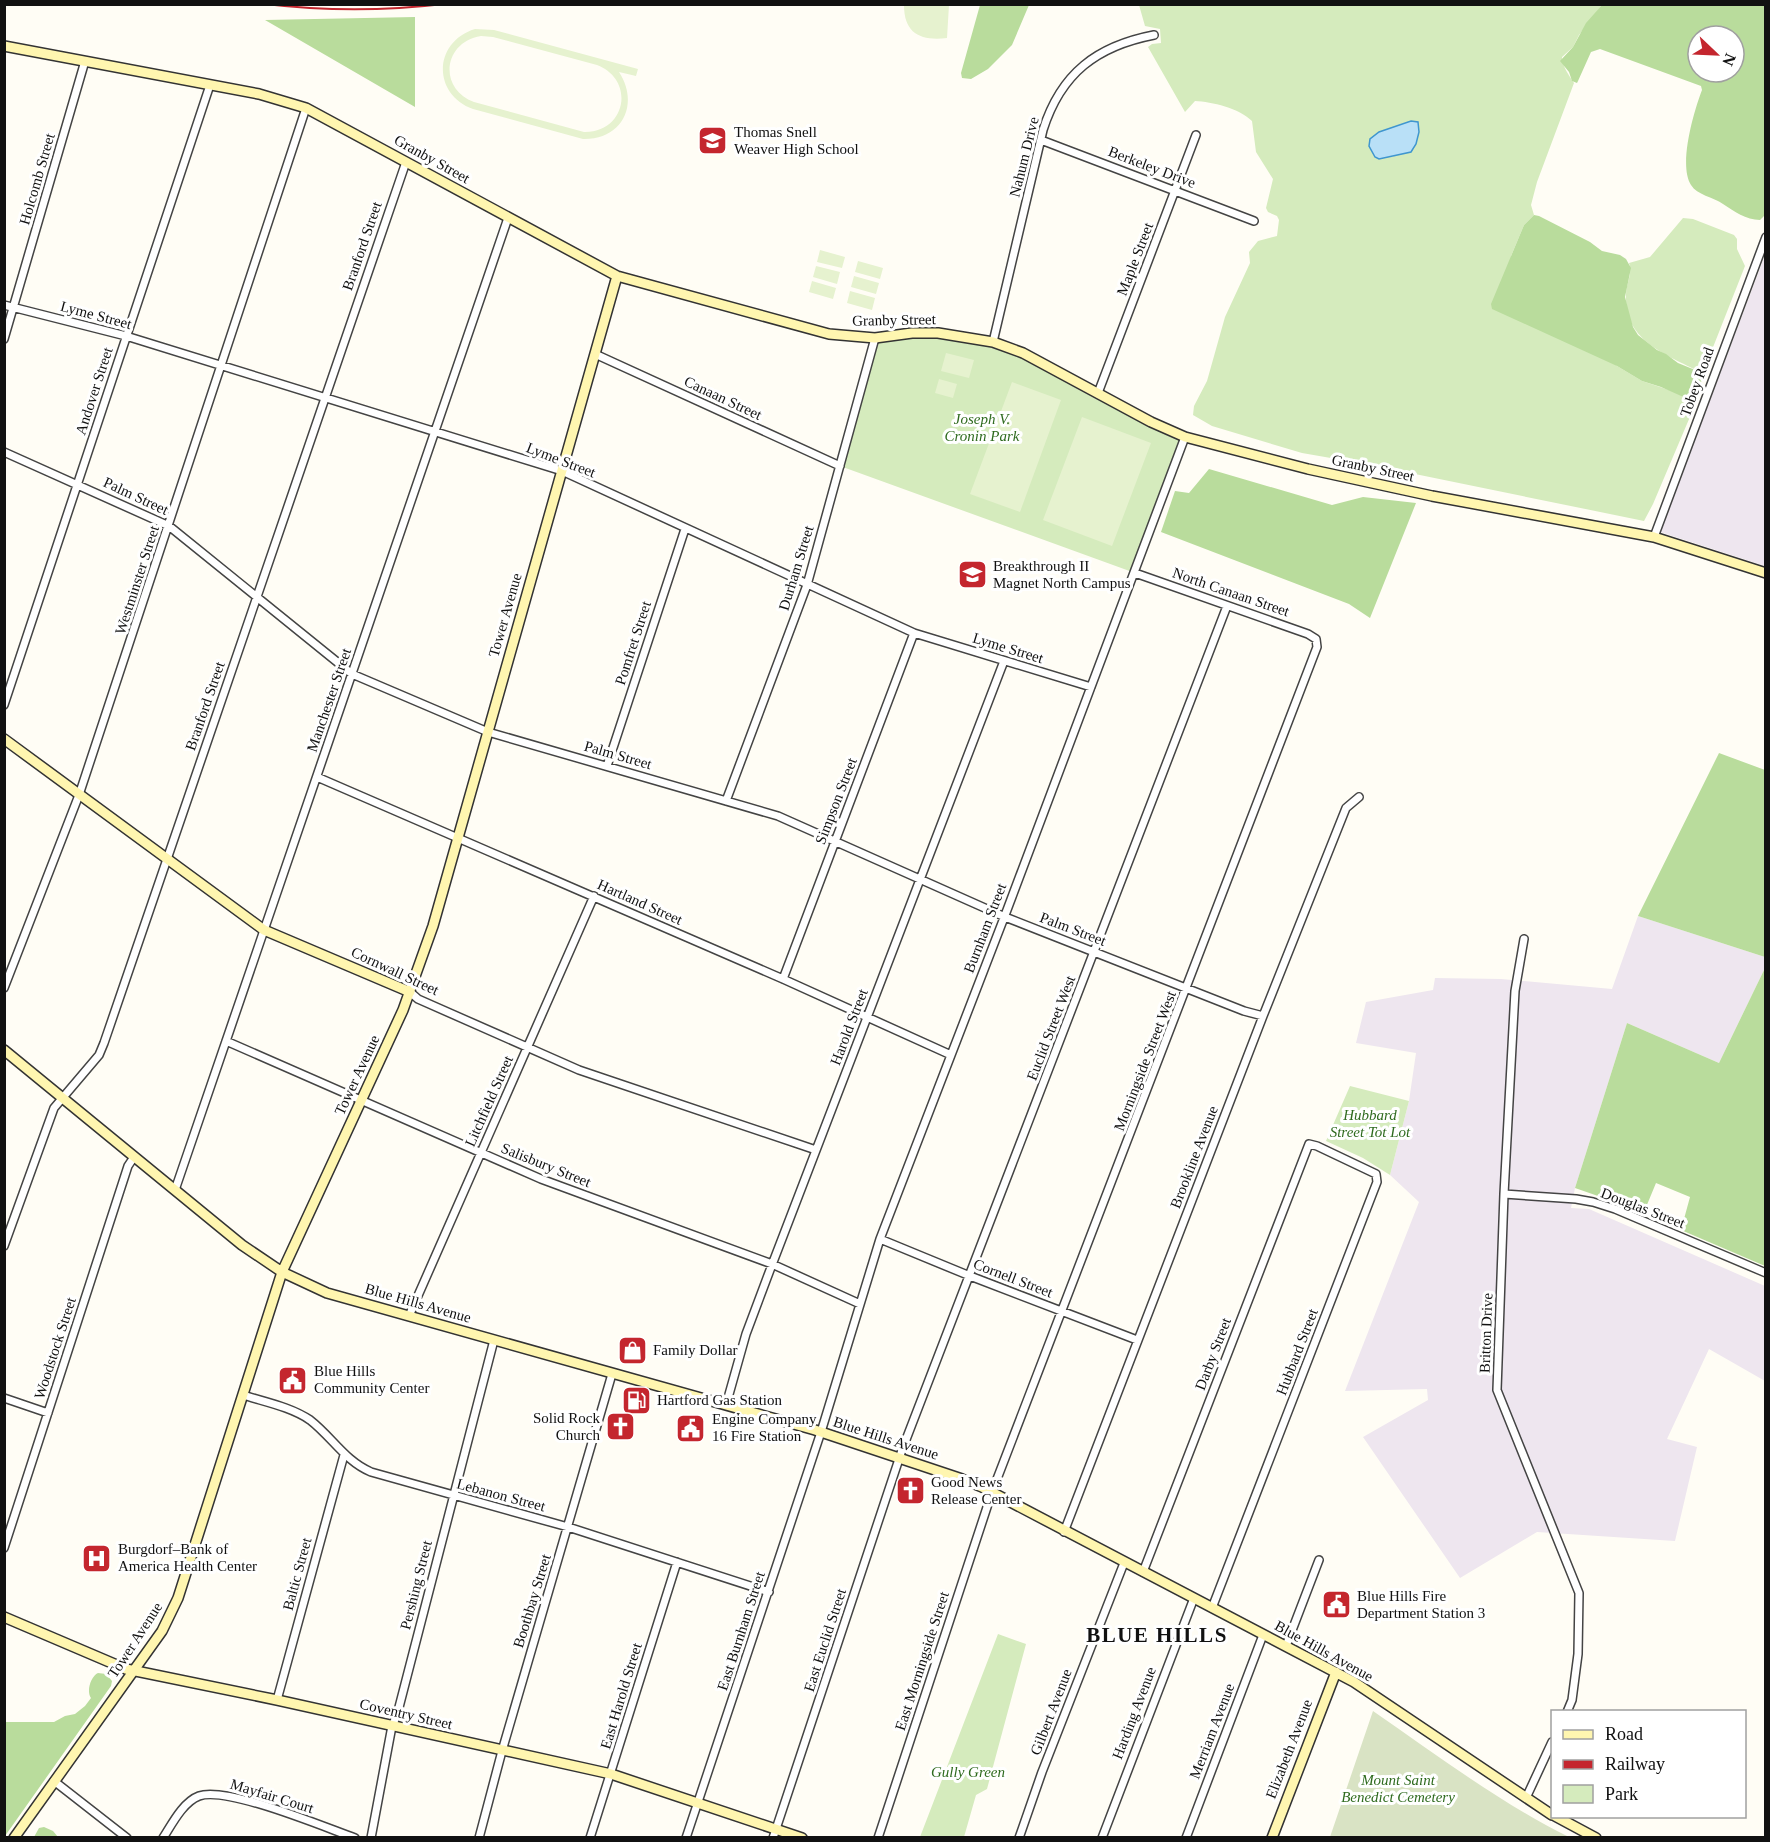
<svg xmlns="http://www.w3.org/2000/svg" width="1770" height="1842" font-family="'Times New Roman',serif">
	<rect width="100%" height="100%" fill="#fffdf5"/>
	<!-- industrial -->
	<path fill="#eee6ef" d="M1765,255V566L1660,532Z
		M1638,916L1765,957V968L1719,1063L1627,1023L1575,1188L1571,1208L1589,1209L1765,1286V1381L1709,1349L1667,1439L1697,1447L1675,1541L1537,1532L1460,1578L1363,1437L1428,1400L1427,1389L1345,1391L1419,1202L1390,1175L1409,1101L1416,1053L1356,1043L1366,1002L1433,990L1435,978L1501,979L1612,989Z"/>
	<!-- green -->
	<path fill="#d5ebbd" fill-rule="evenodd" d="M1139,5H1602L1579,35L1573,47L1562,57C1562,65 1569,76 1574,83L1537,182L1531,205L1534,215L1524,225L1511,256L1617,366L1642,381L1693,398L1694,397L1695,405L1653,504L1644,521L1371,465L1302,453L1212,426L1193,415L1194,406L1207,381L1225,317L1250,263L1249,252L1258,241L1277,236L1279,220L1277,216L1268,212L1266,208L1273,179L1256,152L1252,121C1239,108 1212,102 1195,101L1185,112L1148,47L1152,44L1161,43L1160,29L1145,26ZM1411,121L1419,132L1414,149L1391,157H1375L1399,126Z
		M1683,218L1693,219L1734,235L1737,239V249L1745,266L1708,360L1700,372C1666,354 1624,341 1626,295C1626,284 1633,273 1629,263L1650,257Z
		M912,333L993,342L1185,437L1135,573L840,466L875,338Z
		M1350,1086L1409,1101L1390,1175L1363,1158L1326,1141Z
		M998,1634L1026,1644L987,1789L976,1795L964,1837H920Z"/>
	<!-- forest -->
	<path fill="#b9dc9c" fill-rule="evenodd" d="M980,5H1029L1012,45L988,69L971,79L962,78L961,73Z
		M1602,5H1765L1766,214L1760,220C1746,220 1734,211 1723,204C1713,197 1697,195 1691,185C1678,165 1694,111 1702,90L1701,86L1600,49L1591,52L1578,81L1577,83L1572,81L1569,72L1560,61L1573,47L1586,23ZM1698,36H1734V72H1698Z
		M415,17V107L265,20Z
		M1534,215L1539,216L1590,242L1602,251L1620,255L1626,259L1631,268L1625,297L1633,327L1638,335L1657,350L1666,354L1678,363L1700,372L1703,376L1697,395L1688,399L1661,387L1642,381L1617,366L1492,309L1491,304L1524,225Z
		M1209,469L1332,505L1363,497L1416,503L1370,618L1349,604L1161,532L1175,491L1189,493Z
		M1719,753L1765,770V957L1638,916Z
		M1765,968V1266L1681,1230L1690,1197L1656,1183L1644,1212L1575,1188L1627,1023L1719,1063Z
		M98,1673L106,1674L112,1681L111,1686L5,1836V1722H54L65,1716L75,1714L85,1706L91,1698C86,1691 91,1676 98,1673Z
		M44,1827L53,1831L58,1837H34L39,1828Z"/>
	<!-- cemetery -->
	<path fill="#d9e3c4" d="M1373,1711C1437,1755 1500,1803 1569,1837H1330Z"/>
	<!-- pitch -->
	<path fill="#e6f2cf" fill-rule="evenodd" d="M904,5H949L947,38C921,41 904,34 904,5Z
		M475,29L494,30L638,69L636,76L619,72C640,104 622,140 583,139L473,109C432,94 433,42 475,29ZM481,36L493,37L597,65C636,80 626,133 584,132L474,102C438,89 443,42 481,36Z
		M820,250L845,257L842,268L817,262Z
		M858,261L883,268L880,279L855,272Z
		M816,266L840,272L837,284L813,277Z
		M854,276L879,283L876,294L851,287Z
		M812,281L836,288L833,299L809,292Z
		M850,291L875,298L872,310L847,303Z
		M946,353L974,360L969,378L941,371Z
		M939,379L957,384L953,398L935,393Z
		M1012,382L1061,400L1020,512L970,494Z
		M1082,417L1151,443L1112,546L1043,520Z"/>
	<!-- water -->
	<path fill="#b9e0f7" stroke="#3f96cf" stroke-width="1.5" d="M1411,121L1418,122L1419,132L1416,144L1411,152L1379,159L1375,157L1369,146L1370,139L1379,132Z"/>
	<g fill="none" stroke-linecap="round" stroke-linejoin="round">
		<defs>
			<path id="street" d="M1041,140L1254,221
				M4,305L126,336L562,471L914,633L1091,687
				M4,339L85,61
				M993,342L1043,130C1061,73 1097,46 1154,35
				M595,354L840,466
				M1098,393L1196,135
				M4,452L169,526L352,674L488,732L778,816L1005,917L1244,1011L1263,1016
				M1654,537L1766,237
				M4,705L210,85
				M607,766L685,529
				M317,777L783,979L951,1055
				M726,801L807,585L875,338
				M1524,939L1515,991L1504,1194L1497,1390L1579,1593L1578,1654L1572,1700L1567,1712
				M783,979L914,633
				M4,988L79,795L306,108
				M410,992L418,999L579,1070L816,1150
				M226,1041L541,1179L772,1264L860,1304
				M175,1190L508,218
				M1504,1194L1576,1199L1593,1202L1615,1209L1766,1273
				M880,1239L970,1276L1137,1340
				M4,1246L54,1108L99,1055L104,1043L406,162
				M409,1316L594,896
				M243,1395C265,1402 291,1407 310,1420C332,1437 345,1461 371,1472L568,1527L769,1592
				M4,1398L48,1413
				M726,1405L746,1334L770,1270L1004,661
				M1064,1532L1263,1016L1346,808L1359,797
				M4,1548L128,1166L134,1157
				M1143,1572L1309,1144L1317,1146L1376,1174L1377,1182L1212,1608
				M1286,1646L1319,1560
				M277,1700L344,1455
				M54,1781L127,1838
				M1526,1798L1552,1742
				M163,1838C172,1824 183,1802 199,1796C227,1786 324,1827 355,1838
				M371,1838L392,1726L397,1715L494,1340
				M479,1838L502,1751L612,1374
				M590,1838L677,1562
				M686,1838L821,1432L880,1239L1007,910L1185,437
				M773,1838L902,1450L1227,606
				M878,1838L992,1492L1317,647L1316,639L1308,634L1135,573
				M1019,1838L1042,1772L1124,1563
				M1102,1838L1194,1598
				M1186,1838L1263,1635"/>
			<path id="secondary" d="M4,46L259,94L306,108L617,276L829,334L875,338L912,333H938L993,342L1023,353L1151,422L1185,437L1308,469L1432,496L1654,537L1766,573
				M4,739L264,930L410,992
				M4,1050L242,1245L282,1272L327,1293L815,1430L962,1479L982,1487L1354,1682L1552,1815
				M4,1617L126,1669L277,1700L611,1774L802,1838
				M1555,1816L1596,1838
				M14,1838L162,1631L178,1598L282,1272L403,1010L433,926L617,276
				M1272,1838L1336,1672"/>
		</defs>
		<!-- street casing -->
		<use href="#street" stroke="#444" stroke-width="10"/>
		<!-- secondary casing -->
		<use href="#secondary" stroke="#333" stroke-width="12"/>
		<!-- street -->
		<use href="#street" stroke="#fff" stroke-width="7"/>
		<!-- secondary -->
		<use href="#secondary" stroke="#fff6b0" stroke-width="9"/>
		<!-- rail -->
		<path stroke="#c4262e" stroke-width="2" d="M265,4C324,11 385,11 444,4"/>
	</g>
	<!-- icons -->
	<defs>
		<symbol id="school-square" viewBox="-11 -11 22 22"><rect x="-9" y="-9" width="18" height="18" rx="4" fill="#c4262e" stroke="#fff"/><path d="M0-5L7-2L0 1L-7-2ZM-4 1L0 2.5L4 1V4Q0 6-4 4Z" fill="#fff"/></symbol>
		<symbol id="shop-square" viewBox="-11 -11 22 22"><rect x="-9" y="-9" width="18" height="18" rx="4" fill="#c4262e" stroke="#fff"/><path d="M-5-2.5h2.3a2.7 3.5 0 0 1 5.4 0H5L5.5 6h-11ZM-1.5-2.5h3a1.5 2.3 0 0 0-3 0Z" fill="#fff"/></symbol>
		<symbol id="civic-square" viewBox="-11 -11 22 22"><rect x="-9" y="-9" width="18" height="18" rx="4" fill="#c4262e" stroke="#fff"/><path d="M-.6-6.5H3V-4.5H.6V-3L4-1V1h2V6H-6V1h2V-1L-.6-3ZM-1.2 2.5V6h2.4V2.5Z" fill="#fff"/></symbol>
		<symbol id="fuel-square" viewBox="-11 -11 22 22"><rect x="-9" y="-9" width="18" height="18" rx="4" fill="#c4262e" stroke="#fff"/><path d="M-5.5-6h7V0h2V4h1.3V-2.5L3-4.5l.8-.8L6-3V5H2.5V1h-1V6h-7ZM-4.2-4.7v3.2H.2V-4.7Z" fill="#fff"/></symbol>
		<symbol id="church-square" viewBox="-11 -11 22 22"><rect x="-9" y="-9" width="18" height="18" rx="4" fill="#c4262e" stroke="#fff"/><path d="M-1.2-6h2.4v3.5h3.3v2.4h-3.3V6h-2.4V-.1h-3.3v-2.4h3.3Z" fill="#fff"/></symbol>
		<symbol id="hospital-square" viewBox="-11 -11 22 22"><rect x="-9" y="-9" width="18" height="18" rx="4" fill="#c4262e" stroke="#fff"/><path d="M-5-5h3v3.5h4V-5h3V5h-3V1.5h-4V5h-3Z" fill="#fff"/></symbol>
	</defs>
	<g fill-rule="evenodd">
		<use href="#school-square" x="696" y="124" width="33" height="33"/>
		<use href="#school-square" x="956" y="558" width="33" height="33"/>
		<use href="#shop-square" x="616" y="1334" width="33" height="33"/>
		<use href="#civic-square" x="276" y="1364" width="33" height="33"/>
		<use href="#fuel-square" x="620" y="1384" width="33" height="33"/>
		<use href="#church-square" x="604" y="1410" width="33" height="33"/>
		<use href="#civic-square" x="674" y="1412" width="33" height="33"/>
		<use href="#church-square" x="894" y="1474" width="33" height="33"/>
		<use href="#hospital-square" x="80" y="1542" width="33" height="33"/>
		<use href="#civic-square" x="1320" y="1588" width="33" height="33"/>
	</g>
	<g text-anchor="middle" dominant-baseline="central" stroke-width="6" stroke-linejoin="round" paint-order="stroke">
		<!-- poi labels -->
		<g font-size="15" fill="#111" stroke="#fff" text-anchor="start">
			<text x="734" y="132">Thomas Snell<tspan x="734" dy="17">Weaver High School</tspan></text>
			<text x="993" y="566">Breakthrough II<tspan x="993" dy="17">Magnet North Campus</tspan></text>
			<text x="653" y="1350">Family Dollar</text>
			<text x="314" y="1371">Blue Hills<tspan x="314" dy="17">Community Center</tspan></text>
			<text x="657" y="1400">Hartford Gas Station</text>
			<text x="600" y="1418" text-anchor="end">Solid Rock<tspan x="600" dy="17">Church</tspan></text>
			<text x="712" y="1419">Engine Company<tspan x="712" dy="17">16 Fire Station</tspan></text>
			<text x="931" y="1482">Good News<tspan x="931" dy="17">Release Center</tspan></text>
			<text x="118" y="1549">Burgdorf–Bank of<tspan x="118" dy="17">America Health Center</tspan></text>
			<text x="1357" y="1596">Blue Hills Fire<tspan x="1357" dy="17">Department Station 3</tspan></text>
		</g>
		<!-- street labels -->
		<g font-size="15" fill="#111" stroke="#fff">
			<text transform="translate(1024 157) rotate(-76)">Nahum Drive</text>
			<text transform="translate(432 159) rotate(29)">Granby Street</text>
			<text transform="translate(1152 167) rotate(21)">Berkeley Drive</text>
			<text transform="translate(37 179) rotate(-74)">Holcomb Street</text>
			<text transform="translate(362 246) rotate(-71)">Branford Street</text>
			<text transform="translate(1135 259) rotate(-69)">Maple Street</text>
			<text transform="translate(96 315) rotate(15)">Lyme Street</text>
			<text transform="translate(894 320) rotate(-1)">Granby Street</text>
			<text transform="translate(1697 382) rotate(-70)">Tobey Road</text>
			<text transform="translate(94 391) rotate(-72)">Andover Street</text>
			<text transform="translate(723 398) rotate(25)">Canaan Street</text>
			<text transform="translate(561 460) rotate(21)">Lyme Street</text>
			<text transform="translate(1373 468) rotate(12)">Granby Street</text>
			<text transform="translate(136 496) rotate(25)">Palm Street</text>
			<text transform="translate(796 568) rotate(-73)">Durham Street</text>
			<text transform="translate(137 580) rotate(-72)">Westminster Street</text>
			<text transform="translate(1231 592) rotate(19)">North Canaan Street</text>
			<text transform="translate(505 615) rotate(-74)">Tower Avenue</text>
			<text transform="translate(633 643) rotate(-72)">Pomfret Street</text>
			<text transform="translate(1008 648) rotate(17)">Lyme Street</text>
			<text transform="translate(329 700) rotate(-71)">Manchester Street</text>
			<text transform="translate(205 706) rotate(-71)">Branford Street</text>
			<text transform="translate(618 755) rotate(16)">Palm Street</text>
			<text transform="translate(836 801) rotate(-69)">Simpson Street</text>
			<text transform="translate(640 902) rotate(24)">Hartland Street</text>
			<text transform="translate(985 928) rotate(-69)">Burnham Street</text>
			<text transform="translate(1073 929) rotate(21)">Palm Street</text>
			<text transform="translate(395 971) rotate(25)">Cornwall Street</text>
			<text transform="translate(849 1027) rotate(-69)">Harold Street</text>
			<text transform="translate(1051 1028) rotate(-69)">Euclid Street West</text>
			<text transform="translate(1145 1061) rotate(-69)">Morningside Street West</text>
			<text transform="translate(357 1075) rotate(-65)">Tower Avenue</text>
			<text transform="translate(489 1101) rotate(-66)">Litchfield Street</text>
			<text transform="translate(1194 1157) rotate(-69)">Brookline Avenue</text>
			<text transform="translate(546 1165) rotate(22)">Salisbury Street</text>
			<text transform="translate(1643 1208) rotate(21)">Douglas Street</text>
			<text transform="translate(1013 1278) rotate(21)">Cornell Street</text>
			<text transform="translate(418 1303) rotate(16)">Blue Hills Avenue</text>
			<text transform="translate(1486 1333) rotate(-88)">Britton Drive</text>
			<text transform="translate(55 1348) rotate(-72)">Woodstock Street</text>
			<text transform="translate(1297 1352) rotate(-69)">Hubbard Street</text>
			<text transform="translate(1213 1354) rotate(-69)">Darby Street</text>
			<text transform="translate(886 1438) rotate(18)">Blue Hills Avenue</text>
			<text transform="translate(501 1495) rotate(15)">Lebanon Street</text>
			<text transform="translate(297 1574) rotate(-75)">Baltic Street</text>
			<text transform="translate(416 1585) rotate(-76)">Pershing Street</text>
			<text transform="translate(532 1601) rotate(-73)">Boothbay Street</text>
			<text transform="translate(741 1631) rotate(-72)">East Burnham Street</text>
			<text transform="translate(135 1640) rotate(-57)">Tower Avenue</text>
			<text transform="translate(825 1640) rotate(-72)">East Euclid Street</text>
			<text transform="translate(1324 1651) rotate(29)">Blue Hills Avenue</text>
			<text transform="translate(922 1661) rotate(-72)">East Morningside Street</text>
			<text transform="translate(621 1696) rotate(-73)">East Harold Street</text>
			<text transform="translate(1051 1712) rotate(-69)">Gilbert Avenue</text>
			<text transform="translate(1134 1713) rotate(-69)">Harding Avenue</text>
			<text transform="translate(406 1714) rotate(13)">Coventry Street</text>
			<text transform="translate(1212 1731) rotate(-69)">Merriam Avenue</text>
			<text transform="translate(1289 1749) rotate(-69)">Elizabeth Avenue</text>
			<text transform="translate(272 1796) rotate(17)">Mayfair Court</text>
		</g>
		<!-- park labels -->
		<g font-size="15" font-style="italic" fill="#2f6b1f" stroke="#fff">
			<text x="982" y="419">Joseph V.<tspan x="982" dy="17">Cronin Park</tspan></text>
			<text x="1370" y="1115">Hubbard<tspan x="1370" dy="17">Street Tot Lot</tspan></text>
			<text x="968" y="1772">Gully Green</text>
			<text x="1398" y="1780">Mount Saint<tspan x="1398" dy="17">Benedict Cemetery</tspan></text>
		</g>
		<!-- district labels -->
		<g font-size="21" font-weight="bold" letter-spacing="1.5" fill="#111" stroke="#fff">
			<text x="1157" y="1635">BLUE HILLS</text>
		</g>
	</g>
	<!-- border -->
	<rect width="1770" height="1842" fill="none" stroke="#111111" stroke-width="12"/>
	<!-- legend -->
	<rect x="1551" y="1710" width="195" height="108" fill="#ffffff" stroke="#a0a0a0" stroke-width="1.5"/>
	<rect x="1563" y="1730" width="30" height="9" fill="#fff6b0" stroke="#a0a0a0" stroke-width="1.5"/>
	<text x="1605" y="1740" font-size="18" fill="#111111">Road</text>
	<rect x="1563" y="1760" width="30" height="9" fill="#c4262e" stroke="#a0a0a0" stroke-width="1.5"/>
	<text x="1605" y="1770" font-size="18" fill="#111111">Railway</text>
	<rect x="1563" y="1785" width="30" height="18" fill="#d5ebbd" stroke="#a0a0a0" stroke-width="1.5"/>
	<text x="1605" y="1800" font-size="18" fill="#111111">Park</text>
	<!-- north arrow -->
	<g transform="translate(1716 54) rotate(113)"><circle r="28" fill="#ffffff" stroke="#a0a0a0" stroke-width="1.5"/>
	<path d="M0-4.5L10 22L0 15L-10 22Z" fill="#c4262e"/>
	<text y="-9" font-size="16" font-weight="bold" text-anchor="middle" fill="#111111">N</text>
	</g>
</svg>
